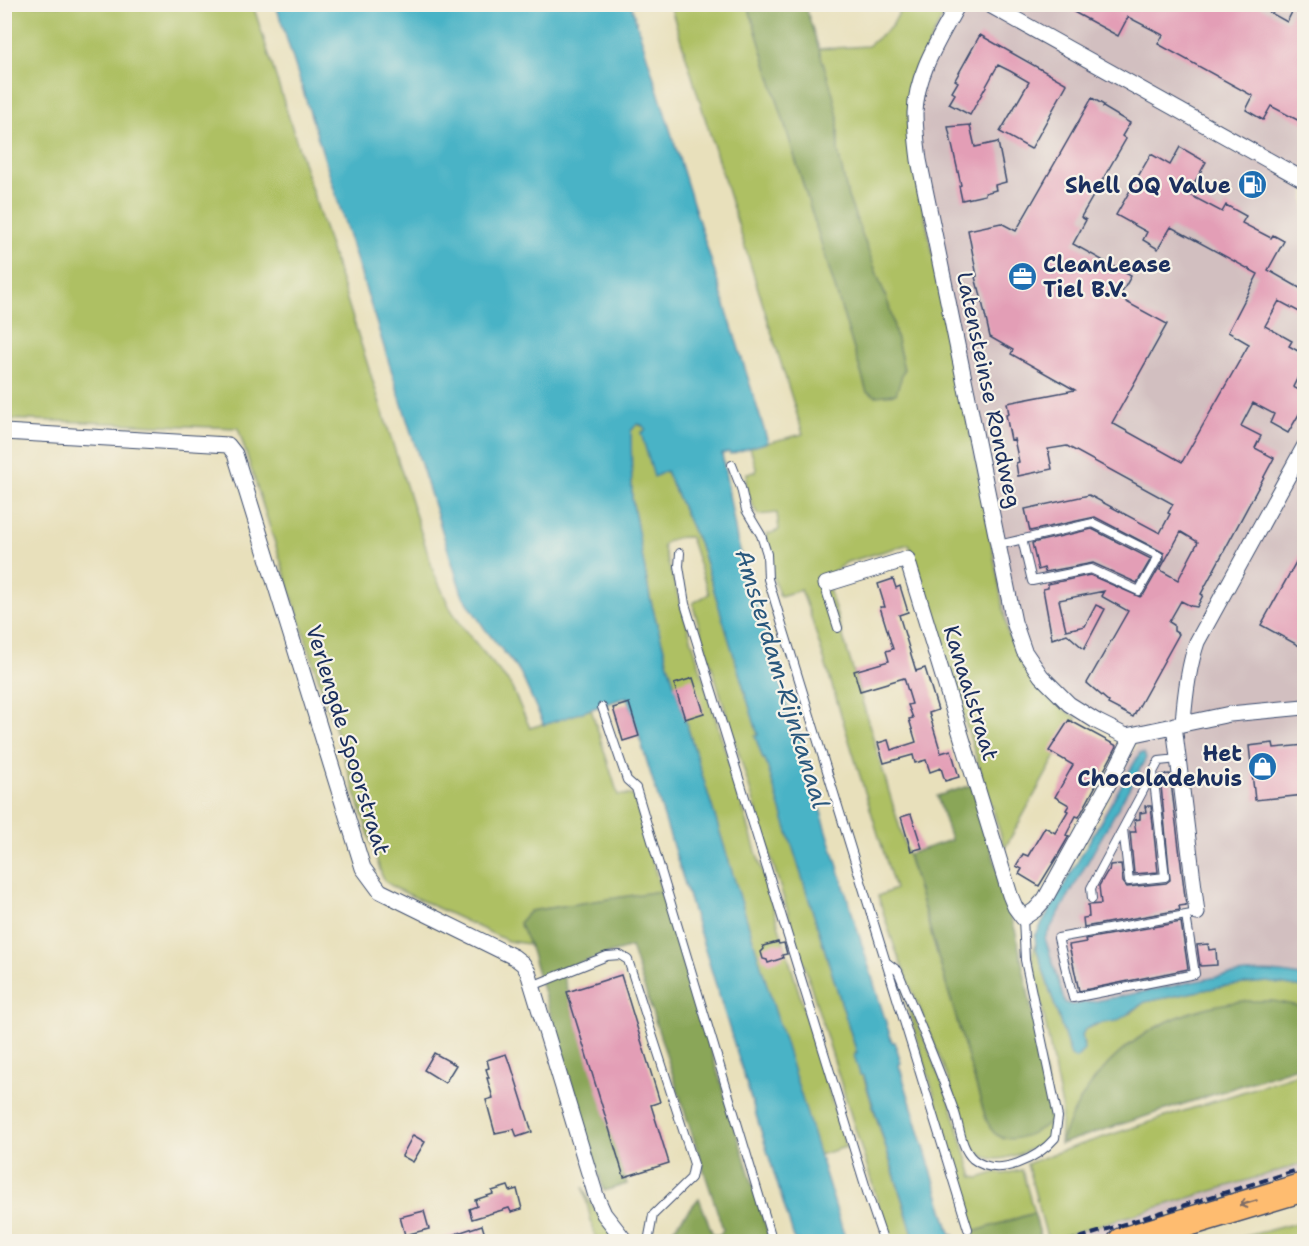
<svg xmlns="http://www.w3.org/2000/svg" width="1309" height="1246" font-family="'Shantell Sans',sans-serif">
	<rect width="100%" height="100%" fill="#f7f3e8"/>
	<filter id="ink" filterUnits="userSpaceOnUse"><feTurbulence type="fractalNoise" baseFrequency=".0167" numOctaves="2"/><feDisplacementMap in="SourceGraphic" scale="12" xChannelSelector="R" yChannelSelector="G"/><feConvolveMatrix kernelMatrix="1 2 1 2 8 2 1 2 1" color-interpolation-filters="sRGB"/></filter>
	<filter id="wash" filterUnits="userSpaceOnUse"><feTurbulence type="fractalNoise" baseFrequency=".008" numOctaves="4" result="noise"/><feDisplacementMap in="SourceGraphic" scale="24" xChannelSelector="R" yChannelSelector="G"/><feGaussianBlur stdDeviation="1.35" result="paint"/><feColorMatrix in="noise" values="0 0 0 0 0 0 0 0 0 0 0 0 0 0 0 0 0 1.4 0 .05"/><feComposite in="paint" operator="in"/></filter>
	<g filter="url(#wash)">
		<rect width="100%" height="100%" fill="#e8e0bb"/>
		<!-- industrial -->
		<path fill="#d2bfc0" d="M942,5H1304V984L1064,1009L1039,938L1137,745L1052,704L1003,637L896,119Z
			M1304,1163V1173L1088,1241L1044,1242Z"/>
		<!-- green -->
		<path fill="#aec063" stroke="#647860" stroke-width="1.5" d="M5,5H253L434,573L450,608L463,628L510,684L530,728L591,709L618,795H632L636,803L661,891L530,911L519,923L529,944L508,941L395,888L386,882L382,876L238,428L5,419Z
			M670,5H748L867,392L904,370L889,306L848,197L838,152V117L818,49L868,46L892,26L903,5H949C924,54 903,87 910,145L981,485L1008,635L1027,670L1048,698L1077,718L1005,848L909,544L847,562L827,576L826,579L986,1119L1003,1138C1024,1137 1039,1132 1054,1118C1053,1139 1048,1143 1029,1150C1012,1157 992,1165 977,1152C964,1141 953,1093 947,1076C931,1033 911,991 895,948C889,931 884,914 878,896L895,889L810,614L801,590L780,596C774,582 770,571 773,555L769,549L766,535L779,530L777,513L758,515C751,503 743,488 747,473L756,472V468L750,447L803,434Z
			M636,424L645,427L647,430L641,432L660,472L666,471L702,551L759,736H756L763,759L765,758L857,1053L854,1054L863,1075L915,1241H890L694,609L693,603L709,594L690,537C681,537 669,537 663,546L846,1147L819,1155L668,664L650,598L632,499L631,431Z
			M1035,945L1071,1056L1084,1045L1082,1035L1085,1029L1131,1013L1145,1002L1224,986L1267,982L1304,988V1007C1195,985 1098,1038 1060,1144L1062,1107L1032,956Z
			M901,984L949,1099L973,1177L979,1178L997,1172L1003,1174L1022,1170L1034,1213L973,1232L971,1218Z
			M1304,1072V1163L1053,1239V1241H1048L1027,1164L1058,1152Z
			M583,1187L589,1201L619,1241H596Z
			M1304,1221V1241H1228Z"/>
		<!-- forest -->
		<path fill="#8aa659" stroke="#526a5c" stroke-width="1.5" d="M748,5H805L833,94L838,117V152L848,197L889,306L904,370L896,394L876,396L867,392Z
			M972,785L1016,933L1054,1118C1041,1130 1015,1146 997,1135C991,1132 989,1125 986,1119L908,854L951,840L937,796Z
			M661,891L768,1233V1241H663L699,1198L713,1235H720L723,1229L631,947L562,968L563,976L627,1184L604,1191L529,944L519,923L530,911Z
			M1244,1001H1273L1304,1007V1065L1060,1144C1089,1060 1157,1010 1244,1001Z
			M1034,1213L1042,1241H973V1232Z"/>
		<!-- water -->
		<path fill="#49b3c6" stroke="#327192" stroke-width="1.5" d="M276,5H631L768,442L730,454L729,452L722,454L737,540L793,724L797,723L803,745L801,747L892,1042H895L901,1063L899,1065L951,1236L954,1235L956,1241H915L864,1076L860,1075L854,1055L857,1053L765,759H763L755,736L758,735L702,551L666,471L654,477L641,433L646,430L642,425L637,424L631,431L632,499L650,598L668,664L846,1241H795L627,697L544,725L520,672L485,629L462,594Z
			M1140,753H1144L1146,758L1045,938L1065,1003L1072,1005C1104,1000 1136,993 1168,987C1212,978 1260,965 1304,977V988L1267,982L1224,986L1145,1002L1117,1021L1096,1024L1085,1029L1082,1035L1084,1050L1076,1058L1071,1056L1036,947L1035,936Z"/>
		<g id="blocks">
			<!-- building -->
			<path fill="#e39eb6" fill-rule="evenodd" d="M1059,4H1255L1287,22L1296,4H1305V124L1271,106L1263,120L1246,110L1253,96L1158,44L1163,35L1128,17L1118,36Z
				M980,35L1067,84L1031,149L1000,132L1029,82L1010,71L998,65L970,115L949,104L955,94L952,92L958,82L955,80Z
				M1092,98L1104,105L1103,107L1130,123L1122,136L1126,139L1081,217L1086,220L1073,244L1131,276L1119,298L1167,324L1112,423L1182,462L1249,344L1228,332L1258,274L1171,227L1158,249L1143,240L1147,232L1116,215L1151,154L1170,165L1180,147L1206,162L1188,194L1222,212L1226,205L1246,216L1242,223L1271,238L1273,235L1284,241L1268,270L1305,291V315L1279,301L1265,326L1292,341L1289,346L1305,355V363L1293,387L1305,393V404L1288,433L1270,423L1274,414L1253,403L1241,426L1261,436L1255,448L1274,458L1201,594L1203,595L1197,607L1191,606L1181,601L1169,622L1174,625V631L1179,634L1133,717L1108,704L1109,702L1087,683L1128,611L1101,596L1104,591L1059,600L1066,630L1085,626L1096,605L1105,609L1084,649L1067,634L1052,639L1043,589L1048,588V584L1090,575L1140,597L1144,594L1164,559V553L1095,517L1030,531L1025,509L1089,495L1160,533L1170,514L1168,513L1173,504L1067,446L1048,449L1052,469L1018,476L1016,463L1019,462L1014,439L1011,440L1006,415L1009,414L1007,403L1075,390L1011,354L1013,350L990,337L979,288H978L975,277L977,276L968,230L1001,223L1016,231ZM1181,532L1198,542L1178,580L1160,570Z
				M970,125L975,147L998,142L1006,182L995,185L996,190L985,193V195L962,200L959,186L961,185L948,127Z
				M1092,529L1151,559L1137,583L1093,563L1045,572L1044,568L1038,570L1032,543Z
				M1305,546V649L1261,625Z
				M893,579L896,588L900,586L908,612L899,615L916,671L925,668L938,710L929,713L941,753L951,750L959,777L945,781L941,768L930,772L926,760L915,763L913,755L884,763L878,743L888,740L891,750L916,742L909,719L913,718L908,705L912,704L904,678L860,691L854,671L889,661L886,651L893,649L880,607H885L878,584Z
				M693,678L704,713L685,719L674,684Z
				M629,703L639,736L623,741L613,708Z
				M1069,720L1117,746L1079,817L1076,816L1066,835L1069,836L1058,855L1039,886L1019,874L1022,869L1016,866L1023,854L1028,856L1045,827L1055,833L1068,811L1066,810L1069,805L1055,797L1073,765L1049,751Z
				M1273,743L1274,748L1305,745V795L1255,800L1249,746Z
				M1170,774L1186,905L1179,906L1180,910L1084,927L1083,918L1089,917L1088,905L1101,904L1099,886L1107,872L1109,871L1110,865L1121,864L1123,882L1127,887L1166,883L1170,880L1160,775Z
				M1145,806H1151L1158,872L1134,874L1130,832H1136L1134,820L1140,819V813L1146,812Z
				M911,814L922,848L911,851L901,817Z
				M1181,922L1188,969L1079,991L1069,945L1086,942L1085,939Z
				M778,942L779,944L784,943L787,954L782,955L783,958L768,963L767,960L763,959L761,952L764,949L763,946Z
				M1208,944L1209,950L1216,949L1217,965L1200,966L1197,945Z
				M621,975L660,1102L651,1105L669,1163L624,1177L567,992Z
				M434,1053L456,1065L445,1083L424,1070Z
				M506,1054L509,1062H510L532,1132L517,1137L514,1129L495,1133L486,1100L493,1098L487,1078H489L486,1069L489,1068L487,1060Z
				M413,1135L425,1142L413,1162L402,1156Z
				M508,1186L510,1191L517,1189L522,1209L511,1212L509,1208L472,1219L469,1209L477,1206L475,1200L493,1194L492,1191Z
				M424,1211L429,1229L405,1235L400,1217Z
				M482,1225L487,1242H443V1238Z"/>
		</g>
	</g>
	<g filter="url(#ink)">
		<use href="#blocks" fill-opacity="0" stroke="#3a4a6c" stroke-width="1.5"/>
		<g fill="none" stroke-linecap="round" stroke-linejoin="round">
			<defs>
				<path id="lane" d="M732,465L741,488L746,510L761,535L767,554L768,579L968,1229
					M998,545L1093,523L1159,556L1139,591L1091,569L1032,581L1022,539
					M680,553L679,566L685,604L869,1198L884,1242
					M826,584V590L838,628
					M602,707L627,780L636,788L773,1242
					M1123,829L1129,881L1165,877L1153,772
					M1092,899L1091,888L1159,761L1178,759
					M1186,915L1195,974L1073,998L1058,938L1186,915L1197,913
					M886,962L898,971C917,1018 938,1065 955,1113C960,1128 961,1148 973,1159C998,1179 1038,1158 1055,1138L1058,1117L1025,960L1023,918
					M532,986L607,956L620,955L628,960L694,1164L691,1178L653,1215L648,1242"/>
				<path id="street" d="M958,4C940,38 916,73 915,113C915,128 917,144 919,160L1014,622L1024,651L1041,676L1069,704L1096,721L1126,736L1230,714L1304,707
					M988,4L1304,180
					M4,432L228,445L235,454L363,868L380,891L514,957L523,964L528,972L596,1196L604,1214L626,1242
					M826,584L907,559L1010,895L1015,907L1023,918L1035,910L1045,899L1111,779L1133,735
					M1183,723C1185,695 1188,668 1197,642L1304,447
					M1174,725L1197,913"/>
				<path id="highway" d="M1122,1242L1304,1187"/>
			</defs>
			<!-- lane casing -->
			<use href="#lane" stroke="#3a4a6c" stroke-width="10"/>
			<!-- street casing -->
			<use href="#street" stroke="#3a4a6c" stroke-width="17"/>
			<!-- highway casing -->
			<use href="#highway" stroke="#3a4a6c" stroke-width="31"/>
			<!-- lane -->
			<use href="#lane" stroke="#fff" stroke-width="8"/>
			<!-- street -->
			<use href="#street" stroke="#fff" stroke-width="15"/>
			<!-- highway -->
			<use href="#highway" stroke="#febc70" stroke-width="28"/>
			<!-- rail -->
			<path stroke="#1b2f5e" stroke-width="4" stroke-dasharray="9 4.5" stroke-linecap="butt" d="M1066,1242L1304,1168"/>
		</g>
		<!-- one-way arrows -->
		<defs><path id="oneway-shaft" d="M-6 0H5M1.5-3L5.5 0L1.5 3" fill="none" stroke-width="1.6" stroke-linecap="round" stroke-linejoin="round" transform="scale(1.5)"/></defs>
		<use stroke="#816e66" href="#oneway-shaft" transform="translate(1248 1203) rotate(163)"/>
	</g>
	<!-- icons -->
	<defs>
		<symbol id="fuel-disc" viewBox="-11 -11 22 22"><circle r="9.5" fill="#1f6fb2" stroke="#f7f3e8"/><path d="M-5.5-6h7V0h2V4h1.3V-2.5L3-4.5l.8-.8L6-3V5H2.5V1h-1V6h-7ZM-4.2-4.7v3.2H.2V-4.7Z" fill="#fff"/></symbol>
		<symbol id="office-disc" viewBox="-11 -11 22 22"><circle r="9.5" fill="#1f6fb2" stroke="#f7f3e8"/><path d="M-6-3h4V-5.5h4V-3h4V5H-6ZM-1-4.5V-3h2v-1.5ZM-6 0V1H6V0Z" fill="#fff"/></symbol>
		<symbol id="shop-disc" viewBox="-11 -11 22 22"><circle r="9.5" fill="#1f6fb2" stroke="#f7f3e8"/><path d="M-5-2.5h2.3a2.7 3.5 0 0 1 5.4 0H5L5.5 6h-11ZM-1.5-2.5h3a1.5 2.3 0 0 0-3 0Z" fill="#fff"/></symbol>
	</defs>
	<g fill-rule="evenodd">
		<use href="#fuel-disc" x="1236" y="168" width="33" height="33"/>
		<use href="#office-disc" x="1006" y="260" width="33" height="33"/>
		<use href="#shop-disc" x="1246" y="750" width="33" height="33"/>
	</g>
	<g text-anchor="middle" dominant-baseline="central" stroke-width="4.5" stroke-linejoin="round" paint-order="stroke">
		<!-- poi labels -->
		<g font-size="22" font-weight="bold" fill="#1b2f5e" stroke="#f7f3e8" text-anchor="end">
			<text x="1231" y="185">Shell OQ Value</text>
			<text x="1043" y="264" text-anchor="start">CleanLease<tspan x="1043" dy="25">Tiel B.V.</tspan></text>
			<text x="1242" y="753">Het<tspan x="1242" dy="25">Chocoladehuis</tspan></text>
		</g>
		<!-- street labels -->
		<g font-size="22" fill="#1b2f5e" stroke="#f7f3e8">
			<text transform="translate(989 390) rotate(78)">Latensteinse Rondweg</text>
			<text transform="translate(971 693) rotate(73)">Kanaalstraat</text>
			<text transform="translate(348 740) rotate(73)">Verlengde Spoorstraat</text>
		</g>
		<!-- water labels -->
		<g font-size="24" font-style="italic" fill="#29577d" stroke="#f7f3e8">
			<text transform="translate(782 679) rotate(73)">Amsterdam-Rijnkanaal</text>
		</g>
	</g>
	<!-- margin -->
	<rect width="1309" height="1246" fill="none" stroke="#f7f3e8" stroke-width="24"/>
</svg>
